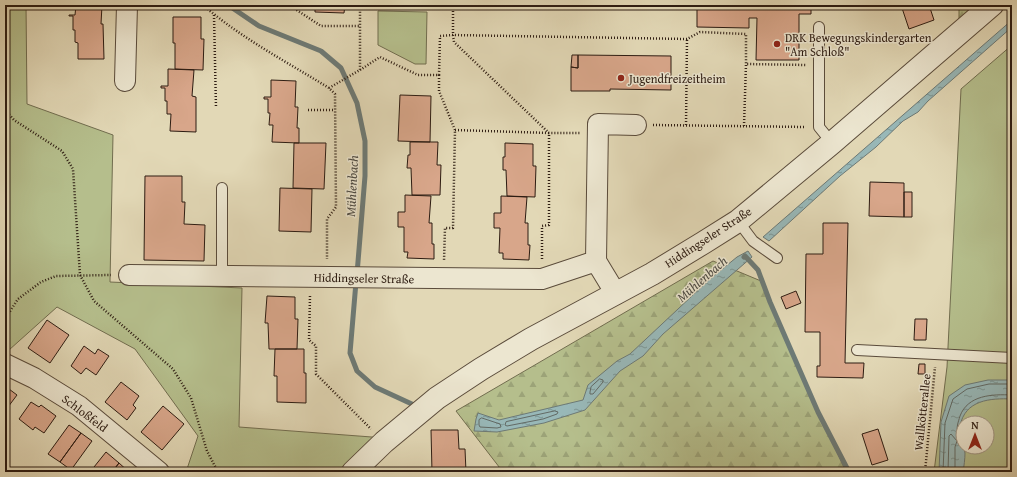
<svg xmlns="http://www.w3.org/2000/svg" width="1017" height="477" font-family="'Gentium Book Plus',serif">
	<defs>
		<pattern id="forest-firs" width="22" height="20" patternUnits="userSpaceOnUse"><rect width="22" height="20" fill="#b5be8c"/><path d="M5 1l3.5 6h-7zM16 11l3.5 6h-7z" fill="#9ca378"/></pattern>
		<pattern id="water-ripples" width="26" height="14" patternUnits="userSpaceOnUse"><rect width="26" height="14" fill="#98b8b8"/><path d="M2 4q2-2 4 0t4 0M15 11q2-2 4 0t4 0" fill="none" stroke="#7c9594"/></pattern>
	</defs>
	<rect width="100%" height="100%" fill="#e2d8b6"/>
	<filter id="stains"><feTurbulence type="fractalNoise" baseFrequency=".005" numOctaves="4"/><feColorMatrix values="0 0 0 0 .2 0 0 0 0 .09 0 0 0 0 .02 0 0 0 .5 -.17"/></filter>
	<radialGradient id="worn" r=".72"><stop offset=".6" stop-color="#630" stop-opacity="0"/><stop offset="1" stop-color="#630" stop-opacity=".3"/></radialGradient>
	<!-- forest -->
	<path fill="url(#forest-firs)" stroke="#716d4f" d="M959,5H982L959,25Z
		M713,261L761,281L846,472H503L456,411Z"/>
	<!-- park -->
	<path fill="#b5be8c" stroke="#716d4f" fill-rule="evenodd" d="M5,5H26L27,104L113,135L110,282L242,288L239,427L385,438L350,472H186L198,436L135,349L57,307L9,350L5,349Z
		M378,11L427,12L426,64H415L378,45Z
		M1012,45V472H934L947,367L961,89ZM963,423H987V447H963Z"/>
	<!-- water -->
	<path fill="url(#water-ripples)" stroke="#6d7a76" d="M1012,20V27L928,101L918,112L903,121L876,147L840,176L769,241L763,237Z
		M748,251L752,257L663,334L643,356L620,371L585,410L544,423L497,432L474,431L476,419L478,413L499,420L583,400L588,385L617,361L630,354L710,279L737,257Z
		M988,380H1012V399C990,398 965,400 960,426C959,435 964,445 965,453C965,459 964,466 963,472H939L941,422L949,396L965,385Z"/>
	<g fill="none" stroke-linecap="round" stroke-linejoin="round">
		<!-- shore -->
		<path stroke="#626a65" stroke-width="1" d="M600,379L603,380V382L593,394H590V392L591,387Z
			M555,411L558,412L557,414L543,419L507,426L505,425L506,422Z
			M482,418L500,424L501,427L497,428L480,427L479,425V420Z
			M963,436L958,434C956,427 958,423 960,416C968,395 992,394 1012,395
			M943,472L945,423L953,399L967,389L989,384H1012
			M948,472L949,436L951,434L957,441L955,447V472"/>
		<!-- stream -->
		<path stroke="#6d7a76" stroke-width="5" d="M228,5L259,26L321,51L341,68L357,103L365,141V176L357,274
			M744,257L745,256L758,270L770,302L818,412L849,472
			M356,282L350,353L357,371L375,387L414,405"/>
	</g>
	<!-- building -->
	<path fill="#d8a68a" stroke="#2d1c12" d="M76,5H102L101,24H103L104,59H78V43L75,42V30H73V16H69V15H75Z
		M315,5H345L344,13L315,12Z
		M697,5H811V14H799V60H756L757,18H749V28L697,27Z
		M901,5H929L934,20L909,29Z
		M173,17H201V39H204L203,70L175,69V43H173Z
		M572,55H578V68L571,67Z
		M578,55L671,56V90L610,89V91H571V67L578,68Z
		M168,69L194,70L192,96L196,97V132L170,131L171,114H167V101H165V88H161V86H168Z
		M271,80L296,81L295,107H298L297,128H299V143L272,142L273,125H269L270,113H268V99H264V97H271Z
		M400,95L431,96L430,142L398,141Z
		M410,142H438L437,165H441L440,195H412L411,168H407L408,155H410Z
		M294,143H326L324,189L293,188Z
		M505,143L533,144V166H536L535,197L507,196L506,170H503V157H505Z
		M145,176H182V202H185L184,224L205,225L204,261L144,260Z
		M870,182L904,183V217L869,216Z
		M280,188L312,189L311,232L279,231Z
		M904,192H912V217H904Z
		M405,195L431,196L429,223H432V244H434V259L407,258L408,252H404V227H398V212H405Z
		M501,196L527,197L525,223H528V245H530L529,260L503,259V253H499L500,228H494V213H501Z
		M823,223H848L845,363H864L863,378L817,377V366H820V332H805L806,254H823Z
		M796,291L801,303L786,309L781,297Z
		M267,296L295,297V319H298L297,349H269L268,323H265Z
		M915,319H927L926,340H914Z
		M47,320L69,335L50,363L28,348Z
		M84,346L95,354L98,349L109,356L96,375L86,368L81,374L71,366Z
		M275,349H304V373H306V403L277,402V376H274Z
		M919,364H925V374H918Z
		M121,382L139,396L133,405L136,408L127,420L105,402Z
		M5,386L17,395L5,411Z
		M31,402L39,407L41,405L56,416L44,433L35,427L33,430L19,419Z
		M163,406L184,424L162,450L141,432Z
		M69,425L81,433L60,462L48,454Z
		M878,429L888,460L872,465L862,434Z
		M431,430H458L459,449H465L466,472H432Z
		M81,433L92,441L71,470L60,462Z
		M106,452L119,463L112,472H90Z
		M119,463L129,472H112Z"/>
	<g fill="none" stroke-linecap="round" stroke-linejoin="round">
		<defs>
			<path id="service" d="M819,27V127L832,143
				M222,188V276
				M738,221L753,241L777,258
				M857,350L1012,358"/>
			<path id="minor" d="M125,81L127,5
				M596,261L598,124L636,125
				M129,275L542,279L596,261L616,294
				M5,364L34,378L79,406L159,472"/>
			<path id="tertiary" d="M353,472L384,442L437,398L481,369L531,339L652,274L703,243L738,221L832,143L992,5"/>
		</defs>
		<!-- service casing -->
		<use href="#service" stroke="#5a4b3b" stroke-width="12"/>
		<!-- minor casing -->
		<use href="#minor" stroke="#5a4b3b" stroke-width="22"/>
		<!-- tertiary casing -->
		<use href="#tertiary" stroke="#5a4b3b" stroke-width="24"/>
		<!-- path -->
		<path stroke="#2d1c12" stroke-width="2.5" stroke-dasharray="1 2" stroke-linecap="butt" d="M203,5C241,38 287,62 329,88L335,94L336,207L327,219V259
			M289,5L321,26H360
			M453,5V35L454,42L549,133H580
			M214,15L216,108
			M360,70L380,57L418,75H439L440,36L453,35L687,39L700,32L746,34V64L806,65
			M439,75V91L455,130L453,228H445L444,261
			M329,88L360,70V5
			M5,110L14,120L62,151L73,169L80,275L94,301L173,369L191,398L207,451L218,472
			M308,110H335
			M653,125L806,127
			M686,125L687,39
			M744,126L746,64
			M455,130L549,133V225L542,226V259
			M310,296L309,340L316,346V374L371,429
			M5,319L18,299L41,282L56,276L111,275
			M925,472L935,367"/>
		<!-- service -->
		<use href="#service" stroke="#ece6d0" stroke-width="10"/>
		<!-- minor -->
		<use href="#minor" stroke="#ece6d0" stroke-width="20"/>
		<!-- tertiary -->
		<use href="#tertiary" stroke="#ece6d0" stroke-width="22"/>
	</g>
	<!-- markers -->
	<g fill="#8f2418" stroke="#ece6d0" stroke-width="1.5">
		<circle cx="777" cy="44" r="4"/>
		<circle cx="621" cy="78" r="4"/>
	</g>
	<g text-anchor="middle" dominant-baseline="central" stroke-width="3" stroke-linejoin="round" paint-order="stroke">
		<!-- poi labels -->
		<g font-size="12" fill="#2d1c12" stroke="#ece6d0" text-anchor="start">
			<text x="785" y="37">DRK Bewegungskindergarten<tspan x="785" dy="14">"Am Schloß"</tspan></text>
			<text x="629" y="78">Jugendfreizeitheim</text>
		</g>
		<!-- street labels -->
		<g font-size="12" fill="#2d1c12" stroke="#ece6d0">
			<text transform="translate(708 237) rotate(-33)">Hiddingseler Straße</text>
			<text transform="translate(364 278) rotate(1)">Hiddingseler Straße</text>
			<text transform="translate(922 412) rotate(-84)">Wallkötterallee</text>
			<text transform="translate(85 413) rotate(37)">Schloßfeld</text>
		</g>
		<!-- water labels -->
		<g font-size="13" font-style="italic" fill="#4d4b44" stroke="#ece6d0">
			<text transform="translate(352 186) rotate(-87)">Mühlenbach</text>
			<text transform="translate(702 279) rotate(-41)">Mühlenbach</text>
		</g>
	</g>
	<!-- margin -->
	<rect width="1017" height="477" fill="none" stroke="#e2d8b6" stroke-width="20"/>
	<rect x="6" y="6" width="1005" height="465" fill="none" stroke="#2d1c12" stroke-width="2"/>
	<rect x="10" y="10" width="997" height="457" fill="none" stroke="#2d1c12"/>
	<!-- north arrow -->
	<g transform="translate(975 435)"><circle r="19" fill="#ece6d0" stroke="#a09584"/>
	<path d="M0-3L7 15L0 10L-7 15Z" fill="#8f2418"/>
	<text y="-6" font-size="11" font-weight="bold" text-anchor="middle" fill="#2d1c12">N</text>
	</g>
	<rect width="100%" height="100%" filter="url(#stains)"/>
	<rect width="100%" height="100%" fill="url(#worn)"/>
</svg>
